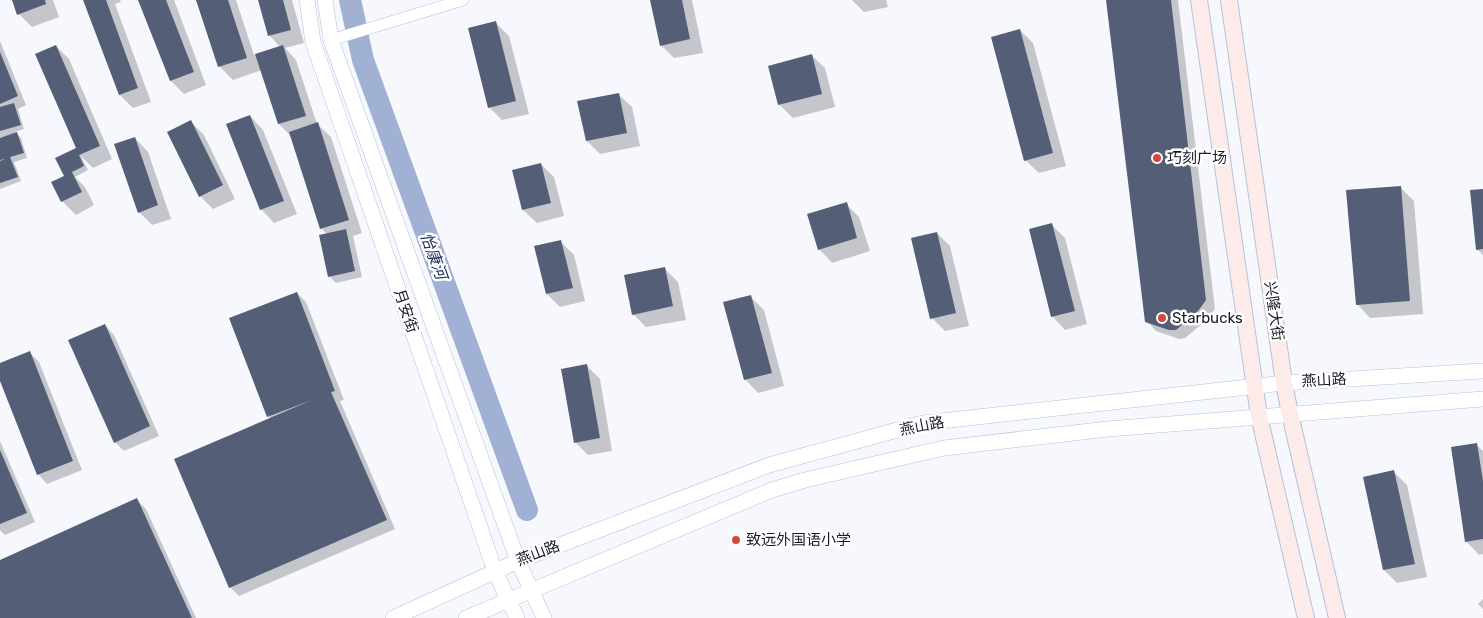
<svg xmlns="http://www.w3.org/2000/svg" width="1483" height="618" font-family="Rubik,'Noto Sans SC',sans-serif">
	<rect width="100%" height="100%" fill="#f6f8fe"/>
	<!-- shadow -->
	<path fill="#0003" d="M13,0H53L59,17L32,27L19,14Z
		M85,0H120L121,2L115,4L151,102L133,108L120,95Z
		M140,0H174L206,85L184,94L171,81Z
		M198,0H236L254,55L280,47L269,35L259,0H292L304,43L285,48L296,60L317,124L331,137L362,233L353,236L362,277L336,283L329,276L327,234L321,228L293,138L279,124L262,70L233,80L220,67Z
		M652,0H692L703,53L674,58L661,45Z
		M852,0H886L888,7L864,12Z
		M1108,0H1178L1215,309L1207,320L1185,338L1179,339L1156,331L1147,321Z
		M496,23L509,36L529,114L502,120L489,107Z
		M1020,30L1033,43L1066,166L1039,173L1025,160Z
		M0,41L26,105L18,109L24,129L15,132L21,138L27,158L14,162L21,181L0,189V139L2,138L0,137Z
		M56,46L69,59L112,159L93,168L81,156L88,170L75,177L85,187L94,205L76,215L62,201L53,183L66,176L77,148Z
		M811,55L825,68L835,107L793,118L780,105L769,66Z
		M618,94L632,107L640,146L600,154L587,141Z
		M250,116L263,130L297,214L274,223L261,209Z
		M191,122L204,135L235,199L213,209L200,196Z
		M135,138L148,152L171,219L152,225L139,212Z
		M541,164L554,177L564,216L537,223L523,210Z
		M1400,187L1414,201L1423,314L1370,318L1357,304Z
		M1483,190V255L1477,249Z
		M846,204L859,217L870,251L832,263L819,249Z
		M1052,225L1065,238L1087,324L1065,330L1052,316Z
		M937,233L950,246L969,326L945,331L932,318Z
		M560,241L574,255L585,301L560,307L547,294Z
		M665,269L678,282L686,320L646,327L633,314Z
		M297,293L306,302L344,400L340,401L395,529L239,596L230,587L271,419L268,416Z
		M751,297L764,310L784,386L758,393L745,379Z
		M105,325L114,335L159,436L124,451L115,442Z
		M30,353L39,362L82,470L47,484L38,474L0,377V365Z
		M587,366L600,379L612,451L588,455L575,442Z
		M0,441L35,522L5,535L0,530Z
		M1477,445L1483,451V554L1479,555L1466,541Z
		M1394,472L1407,485L1427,577L1397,583L1384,570Z
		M137,500L146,509L196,618H0V562Z
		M1483,599V609L1478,604Z"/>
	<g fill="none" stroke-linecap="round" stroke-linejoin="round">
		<!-- river -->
		<path stroke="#a1b1d4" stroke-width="22" d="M350,0L363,60L527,510"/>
	</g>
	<!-- building -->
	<path fill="#545f77" d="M12,0H45L46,4L17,15Z
		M83,0H106L138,88L119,95Z
		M138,0H166L194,72L170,81Z
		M196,0H228L247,58L218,67Z
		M258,0H283L291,30L268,36Z
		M650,0H682L690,39L660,46Z
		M1106,0H1171L1206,300L1198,311L1176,330H1169L1145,322Z
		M496,21L516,101L488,108L468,28Z
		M1020,29L1053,153L1024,161L991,37Z
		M56,45L100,146L79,155L84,166L72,172L82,192L61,202L51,182L64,176L55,158L76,148L35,54Z
		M283,45L306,116L278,124L255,54Z
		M0,52L18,96L0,104Z
		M812,54L822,94L778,105L768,66Z
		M619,93L627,133L586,141L577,101Z
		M14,103L21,125L0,131V107Z
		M250,115L284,201L260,210L226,124Z
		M191,120L223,185L199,197L167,132Z
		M318,122L349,220L320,229L289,132Z
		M17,132L24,153L10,157L18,177L0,183V161L5,159L0,160V138Z
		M135,137L158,205L138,213L114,144Z
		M541,163L551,203L522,210L512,170Z
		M1401,186L1410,301L1356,305L1346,190Z
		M1483,189V249L1476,250L1470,190Z
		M847,202L857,238L818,250L807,214Z
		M1052,223L1075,311L1051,317L1029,229Z
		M346,229L355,271L328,277L319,235Z
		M937,232L956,313L930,319L911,238Z
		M561,240L573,288L546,294L534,246Z
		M665,267L673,306L632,315L624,275Z
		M297,292L335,391L331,392L387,520L229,588L174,459L312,400L267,417L229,318Z
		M751,295L772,373L744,380L723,302Z
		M105,324L150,426L114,443L68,340Z
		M30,351L73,461L37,475L0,381V363Z
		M587,364L600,438L574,443L561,369Z
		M1477,443L1483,481V539L1465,542L1451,447Z
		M0,450L27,513L0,524Z
		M1394,470L1415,564L1383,570L1363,477Z
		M137,498L192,618H0V560Z"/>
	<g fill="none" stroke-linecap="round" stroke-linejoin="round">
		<defs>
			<path id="minor" d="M331,40L463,0"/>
			<path id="tertiary" d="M307,0L313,42L495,571L517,618
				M325,0L331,40L518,561L544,618
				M393,618L518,561L769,465L923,423L1284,383L1483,371
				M466,618L772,490L805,480L944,448L1108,429L1483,399"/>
			<path id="secondary" d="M1199,0L1259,416L1306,618
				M1229,0L1284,383L1290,414L1337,618"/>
		</defs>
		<!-- minor casing -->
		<use href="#minor" stroke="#b3c0dc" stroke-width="12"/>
		<!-- tertiary casing -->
		<use href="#tertiary" stroke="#b3c0dc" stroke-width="16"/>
		<!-- secondary casing -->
		<use href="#secondary" stroke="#b3c0dc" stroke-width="18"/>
		<!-- minor -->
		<use href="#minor" stroke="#fff" stroke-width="11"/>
		<!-- tertiary -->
		<use href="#tertiary" stroke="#fff" stroke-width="15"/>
		<!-- secondary -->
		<use href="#secondary" stroke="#fcebe9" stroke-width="16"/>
	</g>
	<!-- markers -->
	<g fill="#d4463d" stroke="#fff" stroke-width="2">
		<circle cx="1157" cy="158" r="5"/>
		<circle cx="1162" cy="318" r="5"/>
		<circle cx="736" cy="540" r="5"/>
	</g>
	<g text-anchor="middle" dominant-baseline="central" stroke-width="5" stroke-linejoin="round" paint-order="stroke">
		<!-- poi labels -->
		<g font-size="15" fill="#171c26" stroke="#fff" text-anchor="start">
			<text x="1167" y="158">巧刻广场</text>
			<text x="1172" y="318">Starbucks</text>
			<text x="746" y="540">致远外国语小学</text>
		</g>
		<!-- street labels -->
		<g font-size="15" fill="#171c26" stroke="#fff">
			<text transform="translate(406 311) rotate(71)">月安街</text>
			<text transform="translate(1274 311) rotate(82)">兴隆大街</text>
			<text transform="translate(1324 380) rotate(-3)">燕山路</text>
			<text transform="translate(922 426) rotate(-11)">燕山路</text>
			<text transform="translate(538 553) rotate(-21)">燕山路</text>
		</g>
		<!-- water labels -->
		<g font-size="16" font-style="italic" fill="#20315e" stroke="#fff">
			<text transform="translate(434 256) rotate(70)">怡康河</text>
		</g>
	</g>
</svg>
